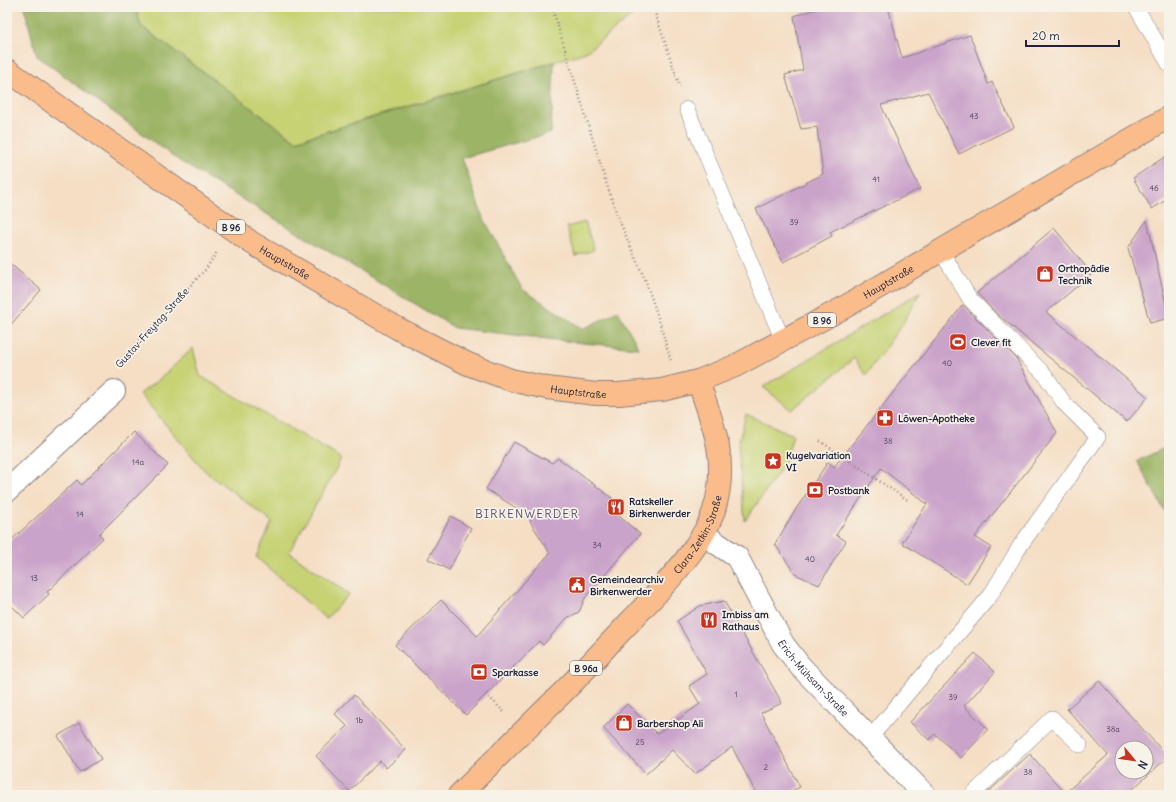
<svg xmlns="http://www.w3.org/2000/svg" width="1176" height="802" font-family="Delius,sans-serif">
	<rect width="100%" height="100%" fill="#f7f3e8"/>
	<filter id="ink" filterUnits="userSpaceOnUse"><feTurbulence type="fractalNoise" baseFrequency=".025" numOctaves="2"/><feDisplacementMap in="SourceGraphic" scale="8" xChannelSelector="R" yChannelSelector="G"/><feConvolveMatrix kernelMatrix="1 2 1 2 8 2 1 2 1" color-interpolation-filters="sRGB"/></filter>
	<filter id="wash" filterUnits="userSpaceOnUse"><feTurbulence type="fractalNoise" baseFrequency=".012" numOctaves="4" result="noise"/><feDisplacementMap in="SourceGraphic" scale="16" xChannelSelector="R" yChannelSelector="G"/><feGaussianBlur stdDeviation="0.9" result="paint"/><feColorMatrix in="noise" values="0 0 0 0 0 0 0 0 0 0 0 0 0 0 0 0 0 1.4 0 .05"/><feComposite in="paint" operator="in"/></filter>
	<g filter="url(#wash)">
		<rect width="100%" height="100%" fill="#f5dec4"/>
		<!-- green -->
		<path fill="#c6d273" stroke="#747a57" d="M135,7H643L586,52L295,141L141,26Z
			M585,222L594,250L575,256L567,227Z
			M920,292L903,323L866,375L854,358L792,410L763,387Z
			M193,348L200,376L341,458L334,473L289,552L349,594L326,619L256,557L272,522L204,470L140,394L163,376Z
			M746,414L793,435L785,463L745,521L738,445Z"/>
		<!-- forest -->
		<path fill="#9cb465" stroke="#5f6b50" d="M24,7H135L141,26L296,141L554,62L551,133L462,158L482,215L522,289L583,329L618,311L639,348L583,343L455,328L181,162L37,56Z
			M1169,446V519L1137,461Z"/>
		<g id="blocks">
			<!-- building -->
			<path fill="#caa3ca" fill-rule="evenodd" d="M822,7H888L902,58L970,35L988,84L992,82L1014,127L959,154L928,92L881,105L920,189L830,232L832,236L783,262L756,209L823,174L817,127L801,129L785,75L803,70L794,16Z
				M1169,154V198L1152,209L1133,178Z
				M1147,220L1169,318L1150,323L1128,248Z
				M1054,228L1092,274L1046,312L1148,397L1127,422L997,314L977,293Z
				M7,261L41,290L7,329Z
				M963,305L1016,358L1057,433L975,537L991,547L967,584L902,543L927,504L881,468L836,535L846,541L819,585L795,574L775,544L796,509L828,462L834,467Z
				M134,432L168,465L99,534L103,538L47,592L49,594L24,618L7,601V544L77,480L81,485Z
				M514,442L552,463L558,458L612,498L607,506L640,534L585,598L579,612L567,618L543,645L539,641L466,715L395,645L441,600L477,636L550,553L531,523L529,516L486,489Z
				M451,516L471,528L449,570L428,559Z
				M724,601L782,703L761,713L800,787L784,795H757L732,747L695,774L672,750L646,774L603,728L627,704L657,734L700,704L689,686L707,674L677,621L700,606Z
				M975,653L995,672L964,706L988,729L961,758L935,734L929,740L910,722Z
				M1099,681L1168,757L1126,795H985L1030,754L1065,793L1108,755L1067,709ZM1122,748H1146V772H1122Z
				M354,695L406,750L386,768L380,761L349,791L316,756L347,726L335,714Z
				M79,723L101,759L80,772L58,736Z"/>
		</g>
	</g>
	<g filter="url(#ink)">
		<use href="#blocks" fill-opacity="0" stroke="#8c8080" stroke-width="1"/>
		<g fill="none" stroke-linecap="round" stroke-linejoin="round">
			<defs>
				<path id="lane" d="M1136,7L1169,64
					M687,109L783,341
					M869,739L990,596L1020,546L1098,437L1064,403L1045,375L970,299L941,251
					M972,795L1052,718L1080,745"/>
				<g id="street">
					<path d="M7,491L114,391"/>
					<path id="s1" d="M703,534L737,557L783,644L800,666L925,795"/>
				</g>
				<g id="primary">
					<path id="s2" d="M7,70L252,243L397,328L468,364L511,380L547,388L596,394H619L662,390L698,381L735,366L843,308L1169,117"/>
					<path id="s3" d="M459,795C491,763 524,731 556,699C580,676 602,651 625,627C653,597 702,550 714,510C729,463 714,425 698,381"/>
				</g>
			</defs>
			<!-- lane casing -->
			<use href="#lane" stroke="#8c8080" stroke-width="16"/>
			<!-- street casing -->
			<use href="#street" stroke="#8c8080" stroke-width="24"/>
			<!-- primary casing -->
			<use href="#primary" stroke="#8c8080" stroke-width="24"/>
			<!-- path -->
			<path stroke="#8c8080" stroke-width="2.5" stroke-dasharray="1 3" stroke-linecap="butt" d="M552,7L605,179L619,220L646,282L659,320L671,361
				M653,7L680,87
				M117,364L205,270L217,252
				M820,441L909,501
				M486,694L504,712"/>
			<!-- lane -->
			<use href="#lane" stroke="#fff" stroke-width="15"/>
			<!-- street -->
			<use href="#street" stroke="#fff" stroke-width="22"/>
			<!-- primary -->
			<use href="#primary" stroke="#fabc8b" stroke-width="22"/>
		</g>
	</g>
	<!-- icons -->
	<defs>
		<symbol id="shop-square" viewBox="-11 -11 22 22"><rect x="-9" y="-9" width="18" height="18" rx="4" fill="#c8321e" stroke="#f7f3e8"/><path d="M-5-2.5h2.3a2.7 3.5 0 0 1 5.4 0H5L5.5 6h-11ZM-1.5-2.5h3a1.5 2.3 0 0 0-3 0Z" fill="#fff"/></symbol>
		<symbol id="stadium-square" viewBox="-11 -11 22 22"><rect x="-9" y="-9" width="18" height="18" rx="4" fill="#c8321e" stroke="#f7f3e8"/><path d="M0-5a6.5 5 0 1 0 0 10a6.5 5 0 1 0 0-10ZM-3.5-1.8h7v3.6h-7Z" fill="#fff"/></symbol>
		<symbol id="pharmacy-square" viewBox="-11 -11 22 22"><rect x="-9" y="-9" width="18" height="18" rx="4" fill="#c8321e" stroke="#f7f3e8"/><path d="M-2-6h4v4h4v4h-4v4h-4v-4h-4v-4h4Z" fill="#fff"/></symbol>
		<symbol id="sight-square" viewBox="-11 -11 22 22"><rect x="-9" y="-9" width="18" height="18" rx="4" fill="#c8321e" stroke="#f7f3e8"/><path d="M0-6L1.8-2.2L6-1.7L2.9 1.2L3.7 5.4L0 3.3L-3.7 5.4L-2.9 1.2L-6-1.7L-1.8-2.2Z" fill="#fff"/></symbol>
		<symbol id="bank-square" viewBox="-11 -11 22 22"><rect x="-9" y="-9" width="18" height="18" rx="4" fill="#c8321e" stroke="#f7f3e8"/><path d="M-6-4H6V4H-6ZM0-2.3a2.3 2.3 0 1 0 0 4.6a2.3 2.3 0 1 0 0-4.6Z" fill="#fff"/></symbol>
		<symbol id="restaurant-square" viewBox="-11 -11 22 22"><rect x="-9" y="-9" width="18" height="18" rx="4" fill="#c8321e" stroke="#f7f3e8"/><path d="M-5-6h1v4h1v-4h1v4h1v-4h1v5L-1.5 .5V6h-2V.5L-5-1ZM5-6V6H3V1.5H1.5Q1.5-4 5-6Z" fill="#fff"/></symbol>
		<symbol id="civic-square" viewBox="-11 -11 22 22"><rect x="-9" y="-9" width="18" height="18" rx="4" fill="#c8321e" stroke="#f7f3e8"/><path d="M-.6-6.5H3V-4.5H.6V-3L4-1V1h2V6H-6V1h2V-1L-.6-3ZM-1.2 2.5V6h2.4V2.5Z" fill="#fff"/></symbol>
	</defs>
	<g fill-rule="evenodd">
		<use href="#shop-square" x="1035" y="264" width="20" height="20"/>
		<use href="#stadium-square" x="948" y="332" width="20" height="20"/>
		<use href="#pharmacy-square" x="875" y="408" width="20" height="20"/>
		<use href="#sight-square" x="763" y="451" width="20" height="20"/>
		<use href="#bank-square" x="805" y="480" width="20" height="20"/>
		<use href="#restaurant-square" x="606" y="497" width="20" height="20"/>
		<use href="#civic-square" x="567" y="575" width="20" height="20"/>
		<use href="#restaurant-square" x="699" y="610" width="20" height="20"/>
		<use href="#bank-square" x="469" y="662" width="20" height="20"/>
		<use href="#shop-square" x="614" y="713" width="20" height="20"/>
	</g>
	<g text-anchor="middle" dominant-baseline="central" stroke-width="3.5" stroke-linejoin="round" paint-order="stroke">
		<!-- number labels -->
		<g font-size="8" fill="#4c425f">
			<text x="974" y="116">43</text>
			<text x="876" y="179">41</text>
			<text x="1154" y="188">46</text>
			<text x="794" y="222">39</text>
			<text x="947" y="363">40</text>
			<text x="888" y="441">38</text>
			<text x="138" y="462">14a</text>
			<text x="80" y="514">14</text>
			<text x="597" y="545">34</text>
			<text x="810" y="559">40</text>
			<text x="34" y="578">13</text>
			<text x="736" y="694">1</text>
			<text x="953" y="697">39</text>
			<text x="359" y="720">1b</text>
			<text x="1113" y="729">38a</text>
			<text x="640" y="742">25</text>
			<text x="766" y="767">2</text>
			<text x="1028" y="772">38</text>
		</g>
		<!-- shield labels -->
		<g fill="#f7f3e8" stroke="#62616f" stroke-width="1">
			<rect x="217" y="220" width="28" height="14" rx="3"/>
			<rect x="808" y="313" width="28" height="14" rx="3"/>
			<rect x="570" y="661" width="32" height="14" rx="3"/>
		</g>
		<g font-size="9" font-weight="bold" fill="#22223b">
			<text x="231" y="227">B 96</text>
			<text x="822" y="320">B 96</text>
			<text x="586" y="668">B 96a</text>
		</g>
		<!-- street labels -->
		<g font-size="10" fill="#22223b" stroke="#f7f3e8">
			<text stroke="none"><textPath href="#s2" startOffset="338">Hauptstraße</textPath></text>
			<text stroke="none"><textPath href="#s2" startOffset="998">Hauptstraße</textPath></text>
			<text transform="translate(152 328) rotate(-48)">Gustav-Freytag-Straße</text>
			<text stroke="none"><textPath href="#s2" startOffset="662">Hauptstraße</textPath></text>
			<text stroke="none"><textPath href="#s3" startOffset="355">Clara-Zetkin-Straße</textPath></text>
			<text stroke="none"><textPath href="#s1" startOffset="185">Erich-Mühsam-Straße</textPath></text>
		</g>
		<!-- poi labels -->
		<g font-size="10" font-weight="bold" fill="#22223b" stroke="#f7f3e8" text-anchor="start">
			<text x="1058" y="268">Orthopädie<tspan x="1058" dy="12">Technik</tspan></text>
			<text x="971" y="342">Clever fit</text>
			<text x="898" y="418">Löwen-Apotheke</text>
			<text x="786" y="455">Kugelvariation<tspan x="786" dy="12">VI</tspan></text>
			<text x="828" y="490">Postbank</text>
			<text x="629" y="501">Ratskeller<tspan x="629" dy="12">Birkenwerder</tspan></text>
			<text x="590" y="579">Gemeindearchiv<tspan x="590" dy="12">Birkenwerder</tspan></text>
			<text x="722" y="614">Imbiss am<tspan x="722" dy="12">Rathaus</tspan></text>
			<text x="492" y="672">Sparkasse</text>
			<text x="637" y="723">Barbershop Ali</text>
		</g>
		<!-- quarter labels -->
		<g font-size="12" letter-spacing="1" fill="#5d4f6d" stroke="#f7f3e8">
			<text x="527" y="513">BIRKENWERDER</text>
		</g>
	</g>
	<!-- margin -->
	<rect width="1176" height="802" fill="none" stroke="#f7f3e8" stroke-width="24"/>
	<!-- north arrow -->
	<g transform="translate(1134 760) rotate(119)"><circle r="19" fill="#f7f3e8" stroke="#a29fa3"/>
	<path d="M0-3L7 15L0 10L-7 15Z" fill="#c8321e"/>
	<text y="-6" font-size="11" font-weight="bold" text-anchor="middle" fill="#22223b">N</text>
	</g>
	<!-- scale -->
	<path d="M1026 40v6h93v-6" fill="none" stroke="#22223b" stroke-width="2"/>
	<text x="1032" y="40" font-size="12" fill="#22223b" stroke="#f7f3e8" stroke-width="3" paint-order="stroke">20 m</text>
</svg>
